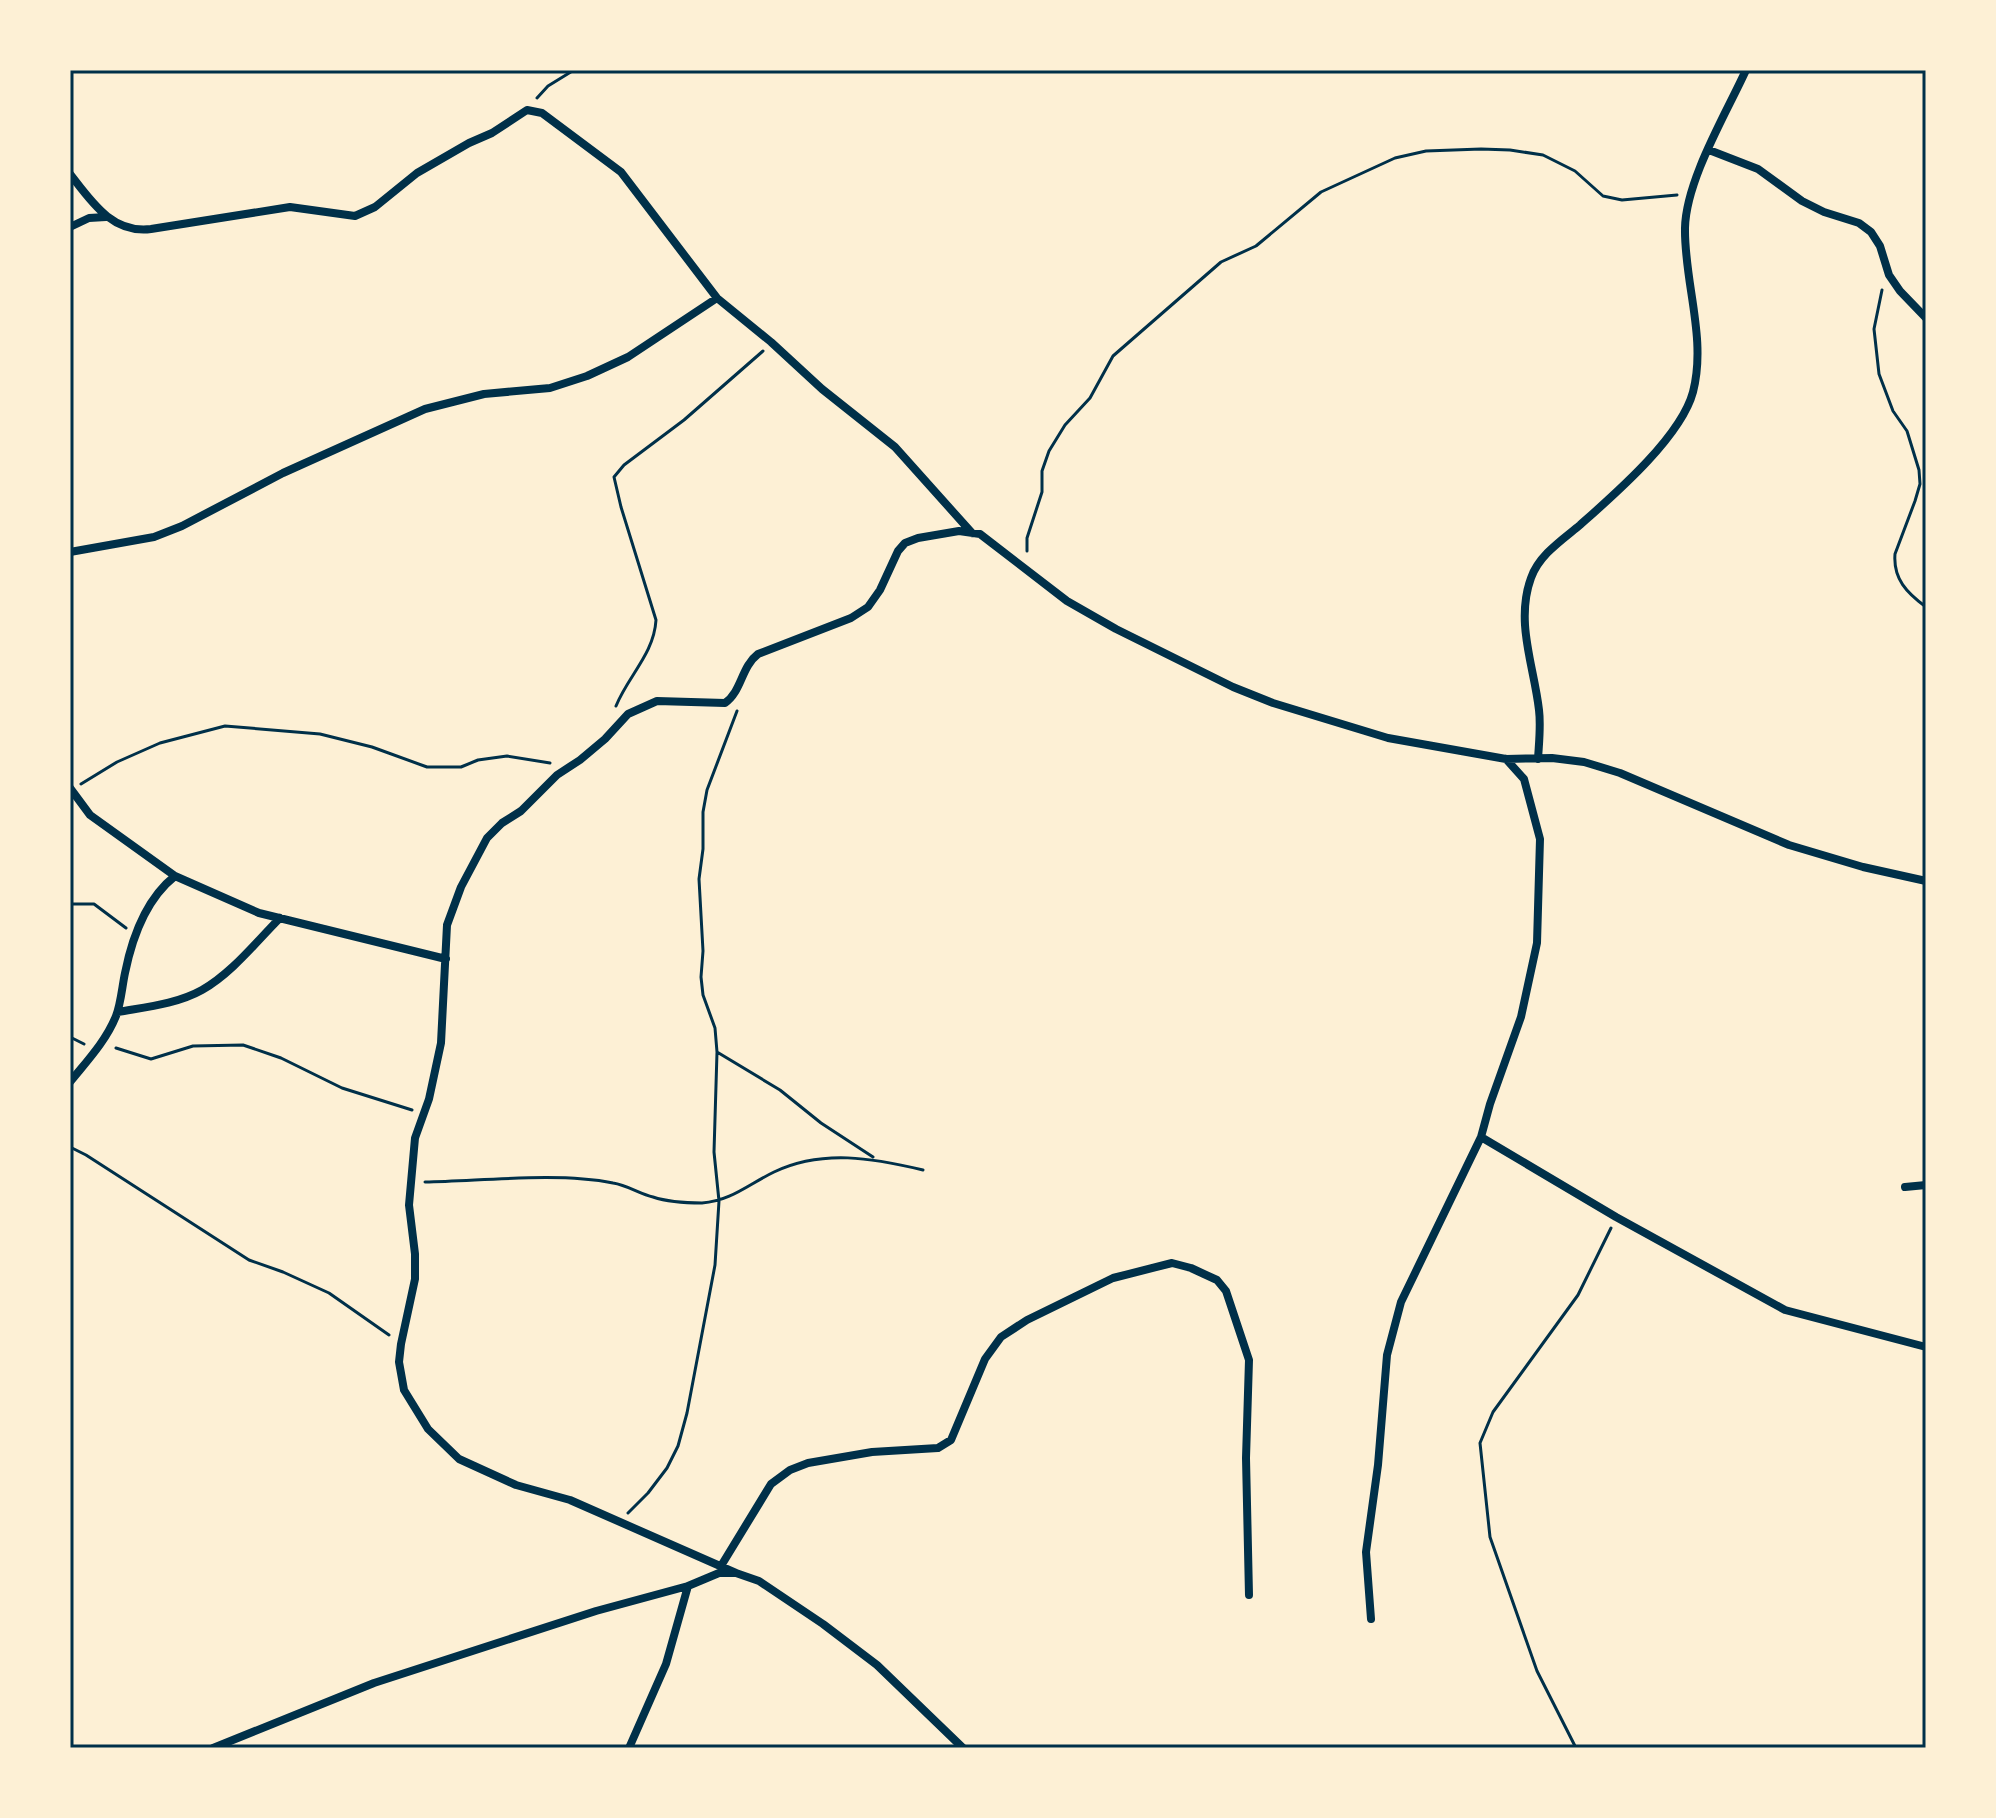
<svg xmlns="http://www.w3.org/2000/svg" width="1996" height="1818" font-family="Inter,sans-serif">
	<rect width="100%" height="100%" fill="#fdf0d5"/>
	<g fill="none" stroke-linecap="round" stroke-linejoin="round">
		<!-- path -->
		<path stroke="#003049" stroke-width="3" d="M537,98L548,86L574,70
			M1882,290L1874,329L1879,374L1893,411L1907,431L1919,470L1920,484L1915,501L1895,554C1893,579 1907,593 1926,607
			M1027,551V538L1042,492V471L1049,451L1065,425L1090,398L1113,356L1221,262L1256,246L1321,192L1395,158L1426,151L1481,149L1510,150L1543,155L1575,171L1603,196L1622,200L1677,195
			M616,706C628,676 654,654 656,620L621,507L614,477L624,465L684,420L763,351
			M81,784L117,762L160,743L225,726L320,734L372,747L427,767H461L478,760L507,756L550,763
			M70,904H94L126,928
			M70,1037L84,1044
			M116,1048L151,1059L193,1046L243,1045L281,1058L342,1088L412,1110
			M717,1052L780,1090L821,1123L873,1157
			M70,1147L86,1155L249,1260L283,1272L329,1293L389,1335
			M425,1182C482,1181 558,1172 613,1183C627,1185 640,1194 653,1197C668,1202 686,1203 702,1203C731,1201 749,1184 774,1172C822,1149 873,1158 923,1170
			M628,1513L648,1493L667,1468L678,1446L687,1413L715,1265L719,1201L714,1152L717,1052L715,1028L703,995L701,977L703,951L699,879L703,849V812L707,790L737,711
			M1576,1748L1537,1671L1490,1537L1480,1443L1493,1412L1578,1295L1611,1228"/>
		<!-- minor -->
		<path stroke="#003049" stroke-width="8" d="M1709,150L1758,169L1802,201L1824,212L1859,223L1871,232L1880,246L1889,275L1900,291L1926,318
			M70,174C91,201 112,234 151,229L290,207L355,216L375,207L417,173L469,143L492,133L527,110L542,113L621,172L717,298L771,342L822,389L895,447L972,533
			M70,227L89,218L106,217
			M70,552L154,537L182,526L283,473L425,409L484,394L550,388L587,376L628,357L717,298
			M1538,759C1539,742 1541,726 1539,710C1534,666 1515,622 1531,578C1539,555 1562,540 1580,525C1615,494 1681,437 1693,392C1707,338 1684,282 1685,228C1686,180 1726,114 1746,70
			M70,788L90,815L175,876L259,913L446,959
			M118,1012C146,1007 177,1004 202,990C232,973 256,942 280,918
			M70,1082C87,1061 106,1041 116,1016C121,1003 122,987 125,973C132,938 146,899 175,876
			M1481,1137L1616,1217L1785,1310L1926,1347
			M1905,1187L1926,1185
			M721,1566L771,1484L790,1470L808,1463L872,1452L938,1448L951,1440L985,1359L1001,1337L1027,1320L1113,1278L1172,1263L1191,1268L1217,1280L1226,1291L1249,1360L1246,1458L1249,1595
			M736,1573L570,1500L516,1485L459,1459L428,1429L404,1390L399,1362L401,1344L415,1279V1254L409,1205L415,1138L429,1099L441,1043L447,925L461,887L487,838L502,823L521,811L557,775L580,760L605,739L628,714L657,701L725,703C742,691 741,667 758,654L851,618L868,607L880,590L898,551L905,543L918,538L959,531L980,534L1067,601L1116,629L1233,687L1273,703L1388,738L1506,759L1552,758L1584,762L1620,773L1789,845L1863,867L1926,881
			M1371,1619L1366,1552L1378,1465L1387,1355L1401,1302L1481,1137L1490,1104L1521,1017L1537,943L1540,839L1524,779L1506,759
			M213,1748L374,1683L596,1611L688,1586L719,1573H736L759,1581L823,1624L877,1665L963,1748
			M629,1748L666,1664L688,1586"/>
	</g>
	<!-- border -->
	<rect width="1996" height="1818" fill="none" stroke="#fdf0d5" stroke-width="144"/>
	<rect x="72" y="72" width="1852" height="1674" fill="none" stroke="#003049" stroke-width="3"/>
</svg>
